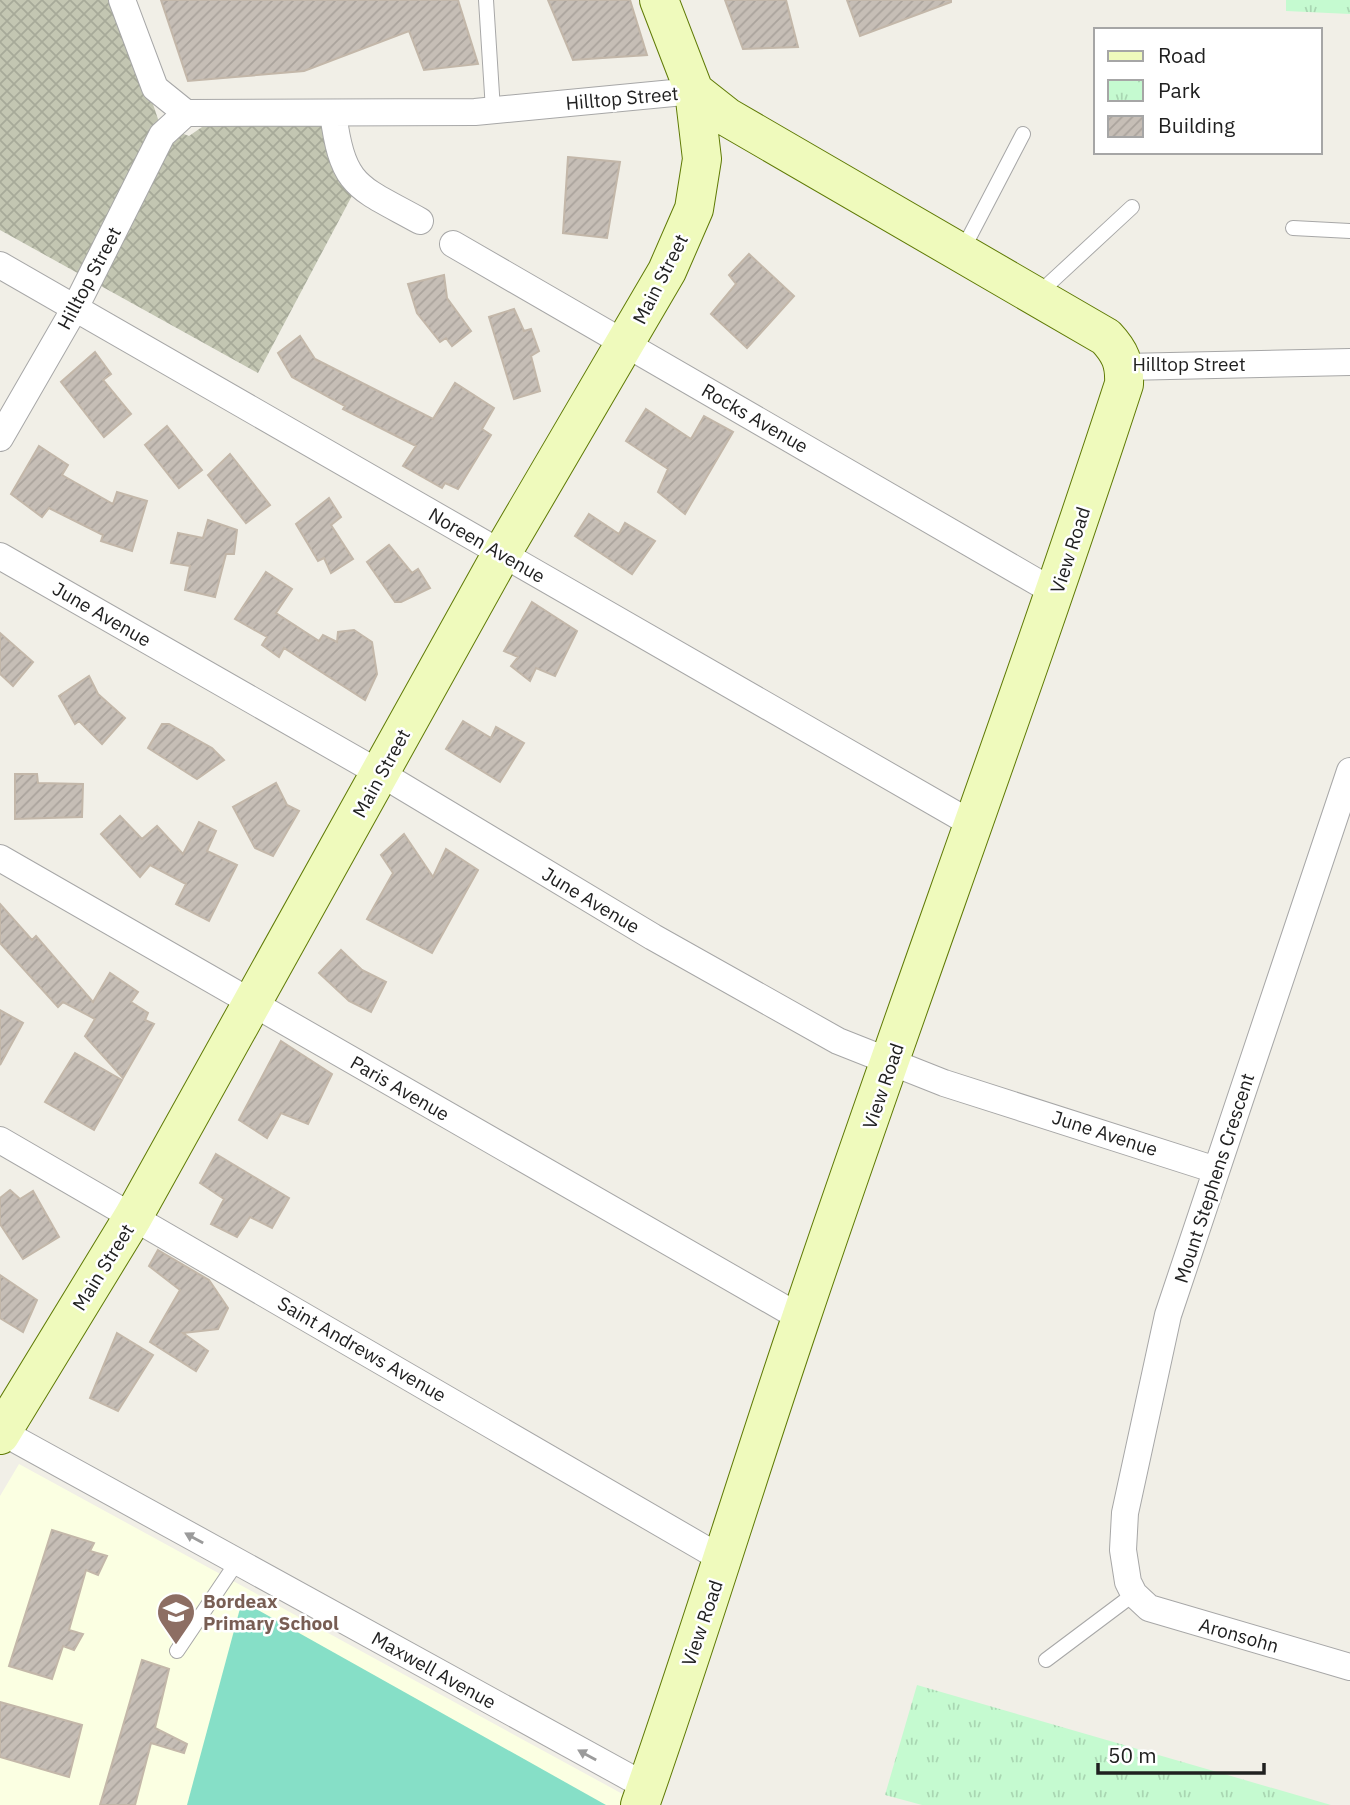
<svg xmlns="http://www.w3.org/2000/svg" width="1350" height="1805" font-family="'IBM Plex Sans',sans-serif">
	<defs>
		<pattern id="construction-cross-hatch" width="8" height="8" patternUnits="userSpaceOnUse" patternTransform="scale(1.75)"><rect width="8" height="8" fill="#c3c6b2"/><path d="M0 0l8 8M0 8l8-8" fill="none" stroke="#a7aa99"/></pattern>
		<pattern id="park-tufts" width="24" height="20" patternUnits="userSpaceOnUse" patternTransform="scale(1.75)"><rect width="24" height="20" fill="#c5fad0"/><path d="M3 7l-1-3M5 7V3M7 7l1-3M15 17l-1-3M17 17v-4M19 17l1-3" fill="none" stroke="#a9d6b2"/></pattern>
		<pattern id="building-hatch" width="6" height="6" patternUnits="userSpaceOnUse" patternTransform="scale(1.75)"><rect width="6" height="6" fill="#c6beb6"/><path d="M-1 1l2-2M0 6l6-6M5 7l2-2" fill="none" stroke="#aaa39c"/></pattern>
	</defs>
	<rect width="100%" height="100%" fill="#f1efe7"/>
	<!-- education -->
	<path fill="#fbffe2" d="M19,1464L628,1797L625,1805H0V1496Z"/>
	<!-- construction -->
	<path fill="url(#construction-cross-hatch)" d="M0,0H118L160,125L189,136L202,127L314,121L327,129L354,192L258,373L0,230Z"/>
	<!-- park -->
	<path fill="url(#park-tufts)" d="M1286,0H1350V14L1286,11Z
		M917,1685L1331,1805H922L885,1795Z"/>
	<!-- pitch -->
	<path fill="#86dfc7" d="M242,1601L606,1805H187Z"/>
	<!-- building -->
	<path fill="url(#building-hatch)" stroke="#c3b7a9" stroke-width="2" d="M161,0H458L478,64L424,70L409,31L304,71L188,81Z
		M548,0H630L647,55L573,60Z
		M725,0H786L798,47L743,49Z
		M847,0H951V2L860,36Z
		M568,157L620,162L607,238L563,233Z
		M749,254L794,296L747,348L711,314L736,284L729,275Z
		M444,275L447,298L471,331L452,346L446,338L440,342L417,313L408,284Z
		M514,309L524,331L531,329L539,351L531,356L540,391L514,399L489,317Z
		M300,336L315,359L433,419L455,383L494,408L482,429L491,435L458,489L445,483L442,488L403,466L416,446L343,409L345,406L292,377L278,353Z
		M95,352L111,374L103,380L131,414L104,437L61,382Z
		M646,409L691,439L704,416L733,432L685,514L658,492L668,469L626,441Z
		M167,426L202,470L179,488L145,445Z
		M39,446L68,465L62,475L113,504L117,492L147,501L132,551L101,541L103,535L49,508L42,517L11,494Z
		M230,454L270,505L246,523L208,475Z
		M329,498L341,517L331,525L353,559L331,573L324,558L318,561L296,524Z
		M589,514L619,534L625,523L655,541L632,574L575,536Z
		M208,520L237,530L234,554H226L215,597L185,590L190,566L171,563L178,533L203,538Z
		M389,545L412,573L418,569L430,588L401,602H395L367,562Z
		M266,572L292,589L276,613L319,641L323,635L337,642L338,632L354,630L372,642L377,674L365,700L284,648L279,657L262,645L267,637L235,619Z
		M532,602L577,631L555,676L536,668L530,681L511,666L518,657L504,651Z
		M0,633L33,662L13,686L0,674Z
		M89,676L98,694L125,718L102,744L79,721L75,724L59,696Z
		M463,721L491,738L496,727L524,743L500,782L446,749Z
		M162,724H169L212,748L224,760L197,779L148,748Z
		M15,774H37L38,783L83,784L82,817L15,819Z
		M276,783L287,805L299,811L273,856L255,848L233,807Z
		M120,816L142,839L157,826L183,854L199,822L216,831L207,851L237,865L209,921L176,904L186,884L150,865L140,877L101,834Z
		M404,834L433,877L446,849L478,870L432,953L367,919L393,873L381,855Z
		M0,904L32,940L36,936L93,1002L110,973L138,992L131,1002L148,1013L145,1020L154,1024L123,1078L85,1036L95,1019L63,1002L58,1007L0,943Z
		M341,950L362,970L386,982L371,1012L349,1001L319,973Z
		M0,1010L23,1023L0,1065Z
		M281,1041L332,1074L308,1124L281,1113L267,1138L239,1120Z
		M75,1053L122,1080L94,1130L45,1102Z
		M216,1154L289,1198L272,1228L250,1217L237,1237L211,1224L224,1199L200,1183Z
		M10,1190L20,1199L33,1191L59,1237L23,1259L0,1224V1198Z
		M158,1250L209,1280L228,1308L218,1329L183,1333L208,1351L196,1371L150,1342L180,1290L149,1266Z
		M0,1275L37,1300L23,1332L0,1318Z
		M117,1333L153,1355L118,1411L90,1398Z
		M52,1530L94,1543L90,1551L107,1556L98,1575L86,1570L69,1630L83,1634L74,1650L63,1646L52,1679L9,1666Z
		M142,1660L169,1669L155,1728L187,1744L184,1753L151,1743L135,1805H100Z
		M0,1702L82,1725L69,1777L0,1757Z"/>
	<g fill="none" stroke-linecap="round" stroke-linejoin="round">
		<defs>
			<path id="lane" d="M486,0L493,110
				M1293,228L1350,231
				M962,251L1023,134
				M1038,294L1132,207
				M177,1651L237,1562
				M1046,1660L1134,1594"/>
			<path id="street" d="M122,0L155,88L186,113
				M333,113C343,188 357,186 420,221
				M453,244L1056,593
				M0,265L974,825
				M1125,367L1350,362
				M0,438L75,308L162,135L186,113L475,112L694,91
				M0,556L395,782L653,937L838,1041L944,1083L1216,1170
				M1350,771L1168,1315L1125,1513L1123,1550L1128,1582L1134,1594L1149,1608L1350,1667
				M0,858L801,1318
				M0,1140L724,1560
				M0,1431L647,1787"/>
			<path id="secondary" d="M0,1435L133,1217L502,553L667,271L694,209L702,159L694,91L659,0
				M640,1805C697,1643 746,1480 801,1318C906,1005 1022,697 1124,384C1125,363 1120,352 1106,337L727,117L694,91"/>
		</defs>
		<!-- lane casing -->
		<use href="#lane" stroke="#a7a7a7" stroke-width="16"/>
		<!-- street casing -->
		<use href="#street" stroke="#a7a7a7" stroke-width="28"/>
		<!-- secondary casing -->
		<use href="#secondary" stroke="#5f7a05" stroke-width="40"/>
		<!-- lane -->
		<use href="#lane" stroke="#fff" stroke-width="14"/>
		<!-- street -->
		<use href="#street" stroke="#fff" stroke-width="26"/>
		<!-- secondary -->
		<use href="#secondary" stroke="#effabc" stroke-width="38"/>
	</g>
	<!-- one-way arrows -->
	<defs><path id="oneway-solid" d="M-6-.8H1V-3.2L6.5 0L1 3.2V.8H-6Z" transform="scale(1.75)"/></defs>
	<g fill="#9b9b9b">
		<use href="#oneway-solid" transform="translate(194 1538) rotate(-151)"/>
		<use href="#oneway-solid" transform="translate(587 1755) rotate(-151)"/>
	</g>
	<!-- icons -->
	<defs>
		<symbol id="school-pin" viewBox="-11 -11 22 30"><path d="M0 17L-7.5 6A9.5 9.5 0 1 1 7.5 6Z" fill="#8d6e63" stroke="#fff"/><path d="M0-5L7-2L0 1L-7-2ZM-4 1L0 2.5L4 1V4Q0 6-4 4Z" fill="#fff"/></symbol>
	</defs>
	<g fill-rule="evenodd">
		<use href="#school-pin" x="154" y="1590" width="44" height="60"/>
	</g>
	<g text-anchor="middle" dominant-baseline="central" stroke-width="5" stroke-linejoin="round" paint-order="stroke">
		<!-- street labels -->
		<g font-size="19" fill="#202020" stroke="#fff">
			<text transform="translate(622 98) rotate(-5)">Hilltop Street</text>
			<text transform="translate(89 278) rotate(-62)">Hilltop Street</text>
			<text transform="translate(660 279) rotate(-63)">Main Street</text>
			<text x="1189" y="364">Hilltop Street</text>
			<text transform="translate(755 418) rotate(30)">Rocks Avenue</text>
			<text transform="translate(487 545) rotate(30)">Noreen Avenue</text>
			<text transform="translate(1070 550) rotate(-72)">View Road</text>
			<text transform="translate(102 614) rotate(30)">June Avenue</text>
			<text transform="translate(381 773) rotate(-61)">Main Street</text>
			<text transform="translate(591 900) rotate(31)">June Avenue</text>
			<text transform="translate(883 1086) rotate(-71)">View Road</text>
			<text transform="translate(400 1088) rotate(30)">Paris Avenue</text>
			<text transform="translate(1105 1133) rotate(18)">June Avenue</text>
			<text transform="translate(1214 1178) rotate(-72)">Mount Stephens Crescent</text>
			<text transform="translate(103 1267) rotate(-58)">Main Street</text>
			<text transform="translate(362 1349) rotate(30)">Saint Andrews Avenue</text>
			<text transform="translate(702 1623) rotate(-71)">View Road</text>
			<text transform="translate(1239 1635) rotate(16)">Aronsohn</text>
			<text transform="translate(434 1670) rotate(29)">Maxwell Avenue</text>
		</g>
		<!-- education labels -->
		<g font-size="19" font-weight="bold" fill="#785e54" stroke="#fff" text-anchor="start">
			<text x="203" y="1601">Bordeax<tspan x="203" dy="22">Primary School</tspan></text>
		</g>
	</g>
	<!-- legend -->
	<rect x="1094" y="28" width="228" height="126" fill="#ffffff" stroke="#a6a6a6" stroke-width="2"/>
	<rect x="1108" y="51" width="35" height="10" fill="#effabc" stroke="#a6a6a6" stroke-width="2"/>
	<text x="1158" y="63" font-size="21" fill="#202020">Road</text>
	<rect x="1108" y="80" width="35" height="21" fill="url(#park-tufts)" stroke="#a6a6a6" stroke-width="2"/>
	<text x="1158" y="98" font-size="21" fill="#202020">Park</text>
	<rect x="1108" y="116" width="35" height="21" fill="url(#building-hatch)" stroke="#a6a6a6" stroke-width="2"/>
	<text x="1158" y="133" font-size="21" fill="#202020">Building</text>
	<!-- scale -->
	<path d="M1098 1763v10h166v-10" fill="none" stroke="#202020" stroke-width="3.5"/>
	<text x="1108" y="1763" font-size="21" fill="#202020" stroke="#ffffff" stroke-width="5" paint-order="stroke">50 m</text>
</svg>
